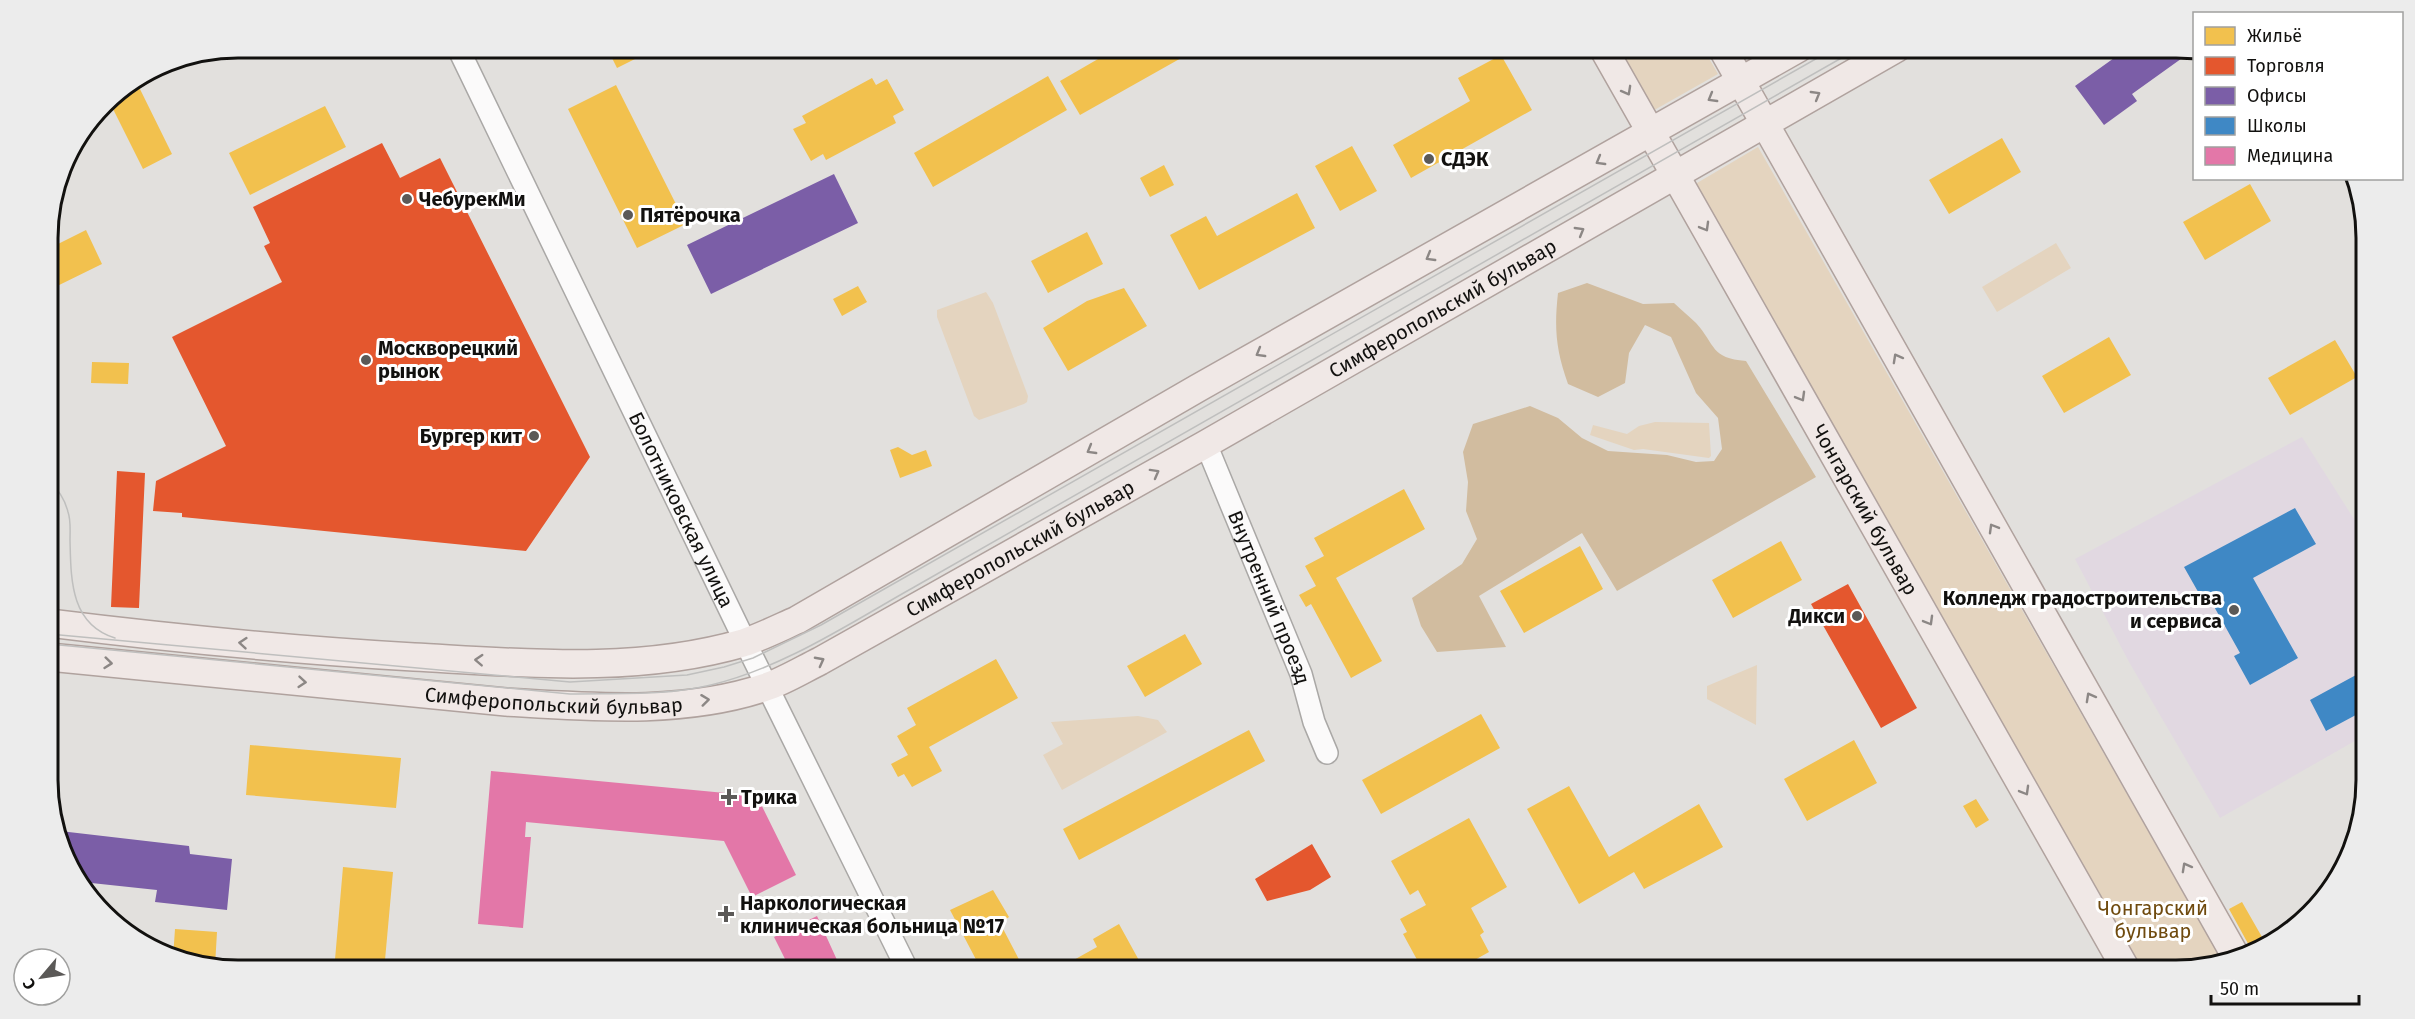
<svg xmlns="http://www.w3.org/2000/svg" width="2415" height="1019" font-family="'Fira Sans',sans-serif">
	<rect width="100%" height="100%" fill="#e2e0dd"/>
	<!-- education -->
	<path fill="#e1d8e1" d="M2302,437L2366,538L2367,734L2220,818L2129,662L2075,559Z"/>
	<!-- green -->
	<path fill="#e4d4bf" d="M1613,48H1703L1718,74L1649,113Z
		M1758,147L2221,959L2188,971H2137L1692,186Z
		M2056,243L2071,268L1997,312L1982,287Z
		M986,292L993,303L1028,396L1027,402L1024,404L979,420L974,416L937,317V310Z
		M1655,422L1709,423L1711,456L1709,458L1643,449L1634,450L1590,435L1593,425L1627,434L1639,426Z
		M1757,665L1756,725L1707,699V686Z
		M1138,716L1158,720L1167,732L1062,790L1043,755L1063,744L1051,722Z"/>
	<!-- forest -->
	<path fill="#d1bc9f" d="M1587,283L1643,304L1674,303C1681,310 1689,316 1696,323C1716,345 1710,358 1746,361L1816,477L1617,591L1582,533L1479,596L1506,647L1437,652L1421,626L1412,598L1462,564L1477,539L1466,511L1468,482L1463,452L1473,424L1530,406L1558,418L1582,438L1608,451L1667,455L1696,462L1714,461L1722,449L1718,418L1696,393L1671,337L1645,325L1629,353L1625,383L1598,397L1568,384C1556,350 1554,329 1558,293Z"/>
	<!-- homes -->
	<path fill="#f2c14e" d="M607,48H657L617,68Z
		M1117,48H1199L1080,115L1060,81Z
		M1501,55L1532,110L1411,178L1393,145L1470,101L1458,78Z
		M1048,76L1067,110L933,187L914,153Z
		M872,78L876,85L887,79L904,110L893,116L896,123L826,160L823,154L811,161L793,129L806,123L802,116Z
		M136,81L172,154L143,169L109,101L113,96Z
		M616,85L686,224L637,248L568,109Z
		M325,106L346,147L250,195L229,153Z
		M2002,138L2021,172L1949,214L1929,180Z
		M1352,146L1377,191L1340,211L1315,166Z
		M1164,165L1174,185L1150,197L1140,178Z
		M2250,184L2271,221L2205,260L2183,222Z
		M1297,193L1315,228L1199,290L1170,235L1206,216L1217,236Z
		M86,230L102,264L49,290L48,249Z
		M1087,232L1103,264L1048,293L1031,261Z
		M858,286L867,302L842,316L833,299Z
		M1124,288L1147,326L1068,371L1043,328L1087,301Z
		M2109,337L2131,375L2064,413L2042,376Z
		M2335,340L2357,377L2290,415L2268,378Z
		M92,362L129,363L128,384L91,383Z
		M898,447L912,455L926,450L932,466L900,478L890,450Z
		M1404,489L1425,529L1336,578L1382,661L1351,678L1311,604L1306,607L1299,595L1316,586L1305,566L1324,556L1314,538Z
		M1781,541L1802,580L1733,618L1712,580Z
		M1580,546L1603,589L1524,633L1500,591Z
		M1185,634L1202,664L1145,697L1127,666Z
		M996,659L1018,698L929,747L942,771L912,787L904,774L898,777L891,764L908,755L897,736L916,725L907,708Z
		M1481,714L1500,748L1381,814L1362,780Z
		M1249,730L1265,761L1079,860L1063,829Z
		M1854,740L1877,783L1807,821L1784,779Z
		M250,745L401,758L396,808L246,795Z
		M1569,786L1609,857L1699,804L1723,847L1644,889L1634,872L1579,904L1527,809Z
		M1976,799L1989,820L1976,828L1963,806Z
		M1469,818L1507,887L1471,908L1484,932L1480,935L1489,952L1455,971H1428L1425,965L1421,967L1403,934L1407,932L1400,919L1426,905L1418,890L1410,895L1391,861Z
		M343,867L393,872L384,971H334Z
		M993,890L1009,917L1000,923L1025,971H982L950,910Z
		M2242,902L2266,944L2251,949L2229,909Z
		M1119,924L1141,964L1130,971H1054L1097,947L1093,939Z
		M175,929L217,932L215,966L173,958Z
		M1691,959L1697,971H1670Z"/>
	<!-- shops -->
	<path fill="#e4572e" d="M382,143L400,178L440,158L590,457L526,551L182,517V513L153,511L156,481L226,446L172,337L282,282L264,246L270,243L253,207Z
		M117,471L145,473L139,608L111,607Z
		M1848,584L1917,708L1881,728L1811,604Z
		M1312,844L1331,877L1310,890L1267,901L1255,879Z"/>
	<!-- offices -->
	<path fill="#7b5ea7" d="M2128,48H2176L2192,51L2132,94L2137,101L2104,125L2075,86Z
		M834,174L858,223L711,294L687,245Z
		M60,831L189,846L190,854L232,859L227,910L155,902L157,890L82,882Z"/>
	<!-- schools -->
	<path fill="#3f88c5" d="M2295,508L2316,544L2253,578L2298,658L2250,685L2234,656L2240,653L2207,594L2201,597L2184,567Z
		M2367,669V709L2326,731L2310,700Z"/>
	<!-- health -->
	<path fill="#e377a8" d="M491,771L757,796L796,875L752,897L724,841L526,822L525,837H531L523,928L478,924Z
		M817,916L842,971H791L774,937Z"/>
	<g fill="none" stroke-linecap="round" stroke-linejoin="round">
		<defs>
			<g id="minor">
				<path id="s1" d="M458,48L753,658L908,971"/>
				<path id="s2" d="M1206,444L1301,674L1314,722L1327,753"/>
			</g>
			<g id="major">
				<path id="s3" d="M1603,48L2127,971"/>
				<path d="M1722,48L2235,955"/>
				<path d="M49,623C170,638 293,650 414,657C524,663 636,674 743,643C761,637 779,628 797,620L1198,388L1799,48"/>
				<path id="s4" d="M49,657L506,702C591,707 684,715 766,687C784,681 802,670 820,661L1206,444L1897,48"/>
			</g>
		</defs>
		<!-- minor casing -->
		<use href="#minor" stroke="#aaa8a6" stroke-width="24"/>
		<!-- major casing -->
		<use href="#major" stroke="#b0a29e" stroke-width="30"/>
		<!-- minor -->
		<use href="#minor" stroke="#fbfafa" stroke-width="21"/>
		<!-- major -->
		<use href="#major" stroke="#f0e8e6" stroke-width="27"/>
		<!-- tram -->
		<path stroke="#bfbfbe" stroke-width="1.5" d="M49,480C58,490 65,499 68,512C71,520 70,531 70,540C71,579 70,624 115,638
			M49,634L570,682L687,675L724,667L753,658L821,625L1835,48
			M49,644L570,694C616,693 666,696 711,685C785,667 850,623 916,586L1859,48"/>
	</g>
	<!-- one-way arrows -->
	<defs><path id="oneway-chevron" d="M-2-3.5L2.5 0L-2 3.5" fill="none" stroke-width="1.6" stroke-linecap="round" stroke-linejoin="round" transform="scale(1.5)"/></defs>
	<g stroke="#8c8785">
		<use href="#oneway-chevron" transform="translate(1627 91) rotate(61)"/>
		<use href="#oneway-chevron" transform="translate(1816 95) rotate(-30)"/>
		<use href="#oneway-chevron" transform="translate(1712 98) rotate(150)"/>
		<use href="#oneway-chevron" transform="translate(1600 161) rotate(150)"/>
		<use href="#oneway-chevron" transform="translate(1705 227) rotate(60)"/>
		<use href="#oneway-chevron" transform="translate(1580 231) rotate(-30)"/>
		<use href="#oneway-chevron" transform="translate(1430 257) rotate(150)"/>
		<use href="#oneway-chevron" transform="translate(1260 353) rotate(150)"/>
		<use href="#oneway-chevron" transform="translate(1897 358) rotate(-119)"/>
		<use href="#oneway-chevron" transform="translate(1801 397) rotate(60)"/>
		<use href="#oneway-chevron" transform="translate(1091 450) rotate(150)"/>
		<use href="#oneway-chevron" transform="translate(1155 473) rotate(-29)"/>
		<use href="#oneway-chevron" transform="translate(1993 528) rotate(-120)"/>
		<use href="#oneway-chevron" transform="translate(1929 621) rotate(60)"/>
		<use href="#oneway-chevron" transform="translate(243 643) rotate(-175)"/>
		<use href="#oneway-chevron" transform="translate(479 660) rotate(-177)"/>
		<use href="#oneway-chevron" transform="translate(820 661) rotate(-28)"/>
		<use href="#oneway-chevron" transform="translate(108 663) rotate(6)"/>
		<use href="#oneway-chevron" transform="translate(302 682) rotate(5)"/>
		<use href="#oneway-chevron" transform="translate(2090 697) rotate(-119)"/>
		<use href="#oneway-chevron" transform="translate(705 700) rotate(-7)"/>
		<use href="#oneway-chevron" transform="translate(2025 791) rotate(60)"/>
		<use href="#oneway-chevron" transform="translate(2186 867) rotate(-119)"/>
	</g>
	<!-- markers -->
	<g fill="#5b5957" stroke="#fff" stroke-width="2">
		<circle cx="1429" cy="159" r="6"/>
		<circle cx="407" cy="199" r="6"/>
		<circle cx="628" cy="215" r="6"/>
		<circle cx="366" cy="360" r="6"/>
		<circle cx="534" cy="436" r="6"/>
		<circle cx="2234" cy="610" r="6"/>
		<circle cx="1857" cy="616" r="6"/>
		<path d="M726 788h6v6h6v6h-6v6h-6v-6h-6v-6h6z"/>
		<path d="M723 905h6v6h6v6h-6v6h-6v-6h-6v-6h6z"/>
	</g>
	<g text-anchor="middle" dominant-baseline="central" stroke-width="6" stroke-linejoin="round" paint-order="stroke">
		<!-- poi labels -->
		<g font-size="20" font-weight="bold" fill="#12110f" stroke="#fff" text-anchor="start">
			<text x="1441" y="159">СДЭК</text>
			<text x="419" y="199">ЧебурекМи</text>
			<text x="640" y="215">Пятёрочка</text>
			<text x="378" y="348">Москворецкий<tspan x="378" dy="23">рынок</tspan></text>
			<text x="522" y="436" text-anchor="end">Бургер кит</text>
			<text x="2222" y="598" text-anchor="end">Колледж градостроительства<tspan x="2222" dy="23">и сервиса</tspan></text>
			<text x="1845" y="616" text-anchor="end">Дикси</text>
			<text x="741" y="797">Трика</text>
			<text x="740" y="903">Наркологическая<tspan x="740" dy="23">клиническая больница №17</tspan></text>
		</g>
		<!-- street labels -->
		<g font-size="20" fill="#12110f" stroke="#fff">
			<text stroke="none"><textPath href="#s4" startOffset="1497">Симферопольский бульвар</textPath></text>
			<text stroke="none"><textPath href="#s3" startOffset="531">Чонгарский бульвар</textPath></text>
			<text stroke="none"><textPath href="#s1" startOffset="513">Болотниковская улица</textPath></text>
			<text stroke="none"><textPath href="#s4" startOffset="1011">Симферопольский бульвар</textPath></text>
			<text stroke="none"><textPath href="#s2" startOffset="166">Внутренний проезд</textPath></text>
			<text stroke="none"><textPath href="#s4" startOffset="507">Симферопольский бульвар</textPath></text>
		</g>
		<!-- park labels -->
		<g font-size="20" fill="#6f4a0e" stroke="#fff">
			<text x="2153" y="908">Чонгарский<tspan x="2153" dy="23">бульвар</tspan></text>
		</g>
	</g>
	<!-- crop -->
	<path d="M0 0H2415V1019H0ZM238 58H2176A180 180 0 0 1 2356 238V780A180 180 0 0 1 2176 960H238A180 180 0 0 1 58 780V238A180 180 0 0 1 238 58Z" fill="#ececec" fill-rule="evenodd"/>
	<path fill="none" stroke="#12110f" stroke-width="3" d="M238 58H2176A180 180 0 0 1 2356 238V780A180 180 0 0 1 2176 960H238A180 180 0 0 1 58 780V238A180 180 0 0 1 238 58Z"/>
	<!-- legend -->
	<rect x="2193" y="12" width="210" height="168" fill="#ffffff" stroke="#a0a09f" stroke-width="1.5"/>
	<rect x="2205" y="27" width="30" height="18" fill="#f2c14e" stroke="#a0a09f" stroke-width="1.5"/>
	<text x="2247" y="42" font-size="18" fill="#12110f">Жильё</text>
	<rect x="2205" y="57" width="30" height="18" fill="#e4572e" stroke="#a0a09f" stroke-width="1.5"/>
	<text x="2247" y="72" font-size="18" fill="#12110f">Торговля</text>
	<rect x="2205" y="87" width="30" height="18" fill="#7b5ea7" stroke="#a0a09f" stroke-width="1.5"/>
	<text x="2247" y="102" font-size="18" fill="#12110f">Офисы</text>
	<rect x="2205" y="117" width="30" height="18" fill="#3f88c5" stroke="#a0a09f" stroke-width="1.5"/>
	<text x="2247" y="132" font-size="18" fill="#12110f">Школы</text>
	<rect x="2205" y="147" width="30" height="18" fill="#e377a8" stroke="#a0a09f" stroke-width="1.5"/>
	<text x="2247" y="162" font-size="18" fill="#12110f">Медицина</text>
	<!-- north arrow -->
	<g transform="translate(42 977) rotate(241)"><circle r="28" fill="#ffffff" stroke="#a0a09f" stroke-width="1.5"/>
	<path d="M0-4.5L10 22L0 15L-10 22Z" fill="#5b5957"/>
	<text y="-9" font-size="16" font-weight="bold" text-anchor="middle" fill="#12110f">С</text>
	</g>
	<!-- scale -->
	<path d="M2211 995v9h148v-9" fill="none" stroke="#12110f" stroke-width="3"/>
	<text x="2220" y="995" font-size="18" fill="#12110f" stroke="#ffffff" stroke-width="4.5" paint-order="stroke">50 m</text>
</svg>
